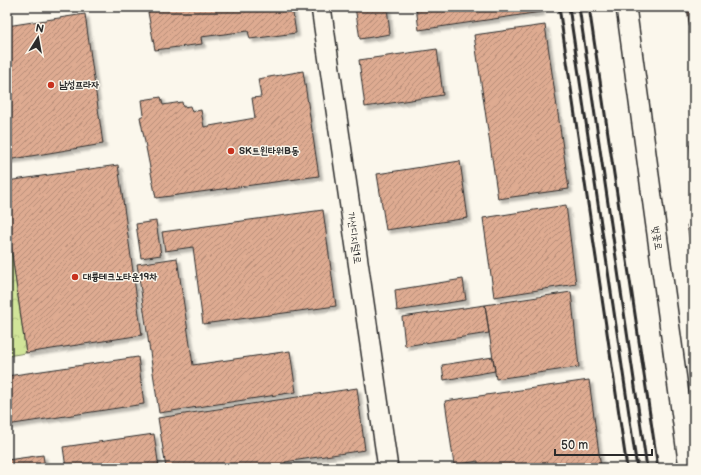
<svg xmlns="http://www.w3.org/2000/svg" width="701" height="475" font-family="'Balsamiq Sans','Poor Story',sans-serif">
	<defs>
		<pattern id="park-crowns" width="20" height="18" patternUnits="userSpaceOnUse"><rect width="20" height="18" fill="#d1e599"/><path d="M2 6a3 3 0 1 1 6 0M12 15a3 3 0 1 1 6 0" fill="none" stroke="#b4c584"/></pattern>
		<pattern id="building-hatch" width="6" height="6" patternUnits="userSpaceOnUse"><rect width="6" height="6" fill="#deab91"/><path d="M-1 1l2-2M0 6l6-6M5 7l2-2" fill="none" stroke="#b48b77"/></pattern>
		<filter id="shadow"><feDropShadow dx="3.5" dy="3.5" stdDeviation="1" flood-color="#0004"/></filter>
	</defs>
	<rect width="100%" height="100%" fill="#fbf7ec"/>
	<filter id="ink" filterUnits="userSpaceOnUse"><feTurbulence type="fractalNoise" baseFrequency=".025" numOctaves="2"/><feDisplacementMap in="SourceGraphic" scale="8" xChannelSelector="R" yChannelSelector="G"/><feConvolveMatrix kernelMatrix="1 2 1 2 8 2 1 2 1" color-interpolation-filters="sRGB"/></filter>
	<g filter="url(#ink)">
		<!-- park -->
		<path fill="url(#park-crowns)" stroke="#7e8862" d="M7,219L26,353L7,356Z"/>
		<!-- building -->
		<path fill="url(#building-hatch)" stroke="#2b2b2b" filter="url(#shadow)" d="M147,7H292L296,33L250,39L248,31L201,37L202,44L155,50Z
			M355,7H387L390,34L360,39Z
			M416,7H541V12L419,30Z
			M687,7H694V39H691Z
			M85,14L103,144L7,160V26Z
			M545,25L569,189L498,199L474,35Z
			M437,49L443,95L365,107L359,60Z
			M303,71L319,176L156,198L140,117L144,115L142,100L161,97L163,105L182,102L183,107L190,106L192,112L201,110L204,127L255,118L252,98L261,97L258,79Z
			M694,144V177L690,145Z
			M460,161L468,218L386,230L377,174Z
			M118,165L142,335L26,353L7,219V181Z
			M566,205L576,284L494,297L483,218Z
			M323,210L336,306L203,324L193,247L165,251L162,232Z
			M156,221L161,255L141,258L136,224Z
			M694,224V257H693L687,225Z
			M177,258L193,365L290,351L296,392L159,413L137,264Z
			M463,279L466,300L397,311L395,290Z
			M571,292L579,367L496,379L485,305Z
			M485,305L489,333L405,346L402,317Z
			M138,357L144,404L7,425V376Z
			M493,357L495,371L444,380L442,365Z
			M589,380L601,468H478V461L454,465L445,401Z
			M357,388L365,450L285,462L286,468H166L158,418Z
			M154,434L159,468H66L63,447Z
			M43,455L45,468H7V460Z"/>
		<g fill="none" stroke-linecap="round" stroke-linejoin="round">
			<defs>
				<path id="minor" d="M321,7L388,468
					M626,7L689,468"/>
			</defs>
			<!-- minor casing -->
			<use href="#minor" stroke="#2b2b2b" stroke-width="22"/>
			<!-- minor -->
			<use href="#minor" stroke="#fbf7ec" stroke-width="19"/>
			<!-- rail -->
			<path stroke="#2b2b2b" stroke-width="3" d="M559,7L627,468
				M569,7L637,468
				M579,7L647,468
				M589,7L658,468"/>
		</g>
	</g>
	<!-- markers -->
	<g fill="#c8321e" stroke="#fbf7ec" stroke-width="1.5">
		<circle cx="51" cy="85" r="4"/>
		<circle cx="231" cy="151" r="4"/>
		<circle cx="75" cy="277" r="4"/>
	</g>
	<g text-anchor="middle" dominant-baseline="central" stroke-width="3" stroke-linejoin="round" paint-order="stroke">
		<!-- poi labels -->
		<g font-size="10" font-weight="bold" fill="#2b2b2b" stroke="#fbf7ec" text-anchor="start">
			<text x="59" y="85">남성프라자</text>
			<text x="239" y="151">SK트윈타워B동</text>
			<text x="83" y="277">대륭테크노타운19차</text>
		</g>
		<!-- street labels -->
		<g font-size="10" fill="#2b2b2b" stroke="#fbf7ec">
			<text transform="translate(354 238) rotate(82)">가산디지털1로</text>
			<text transform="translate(657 238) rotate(82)">벚꽃로</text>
		</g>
	</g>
	<!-- margin -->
	<rect width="701" height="475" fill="none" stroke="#fbf7ec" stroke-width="24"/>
	<rect x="12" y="12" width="677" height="451" fill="none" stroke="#2b2b2b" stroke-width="1.5" filter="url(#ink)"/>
	<!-- north arrow -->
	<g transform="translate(38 38) rotate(11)" stroke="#fbf7ec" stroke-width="3" paint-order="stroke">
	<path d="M0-3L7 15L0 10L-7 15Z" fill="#2b2b2b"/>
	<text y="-6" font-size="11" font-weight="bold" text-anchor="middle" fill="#2b2b2b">N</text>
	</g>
	<!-- scale -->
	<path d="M555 449v6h97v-6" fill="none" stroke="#2b2b2b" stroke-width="2"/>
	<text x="561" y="449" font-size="12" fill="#2b2b2b" stroke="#fbf7ec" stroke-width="3" paint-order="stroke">50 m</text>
</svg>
